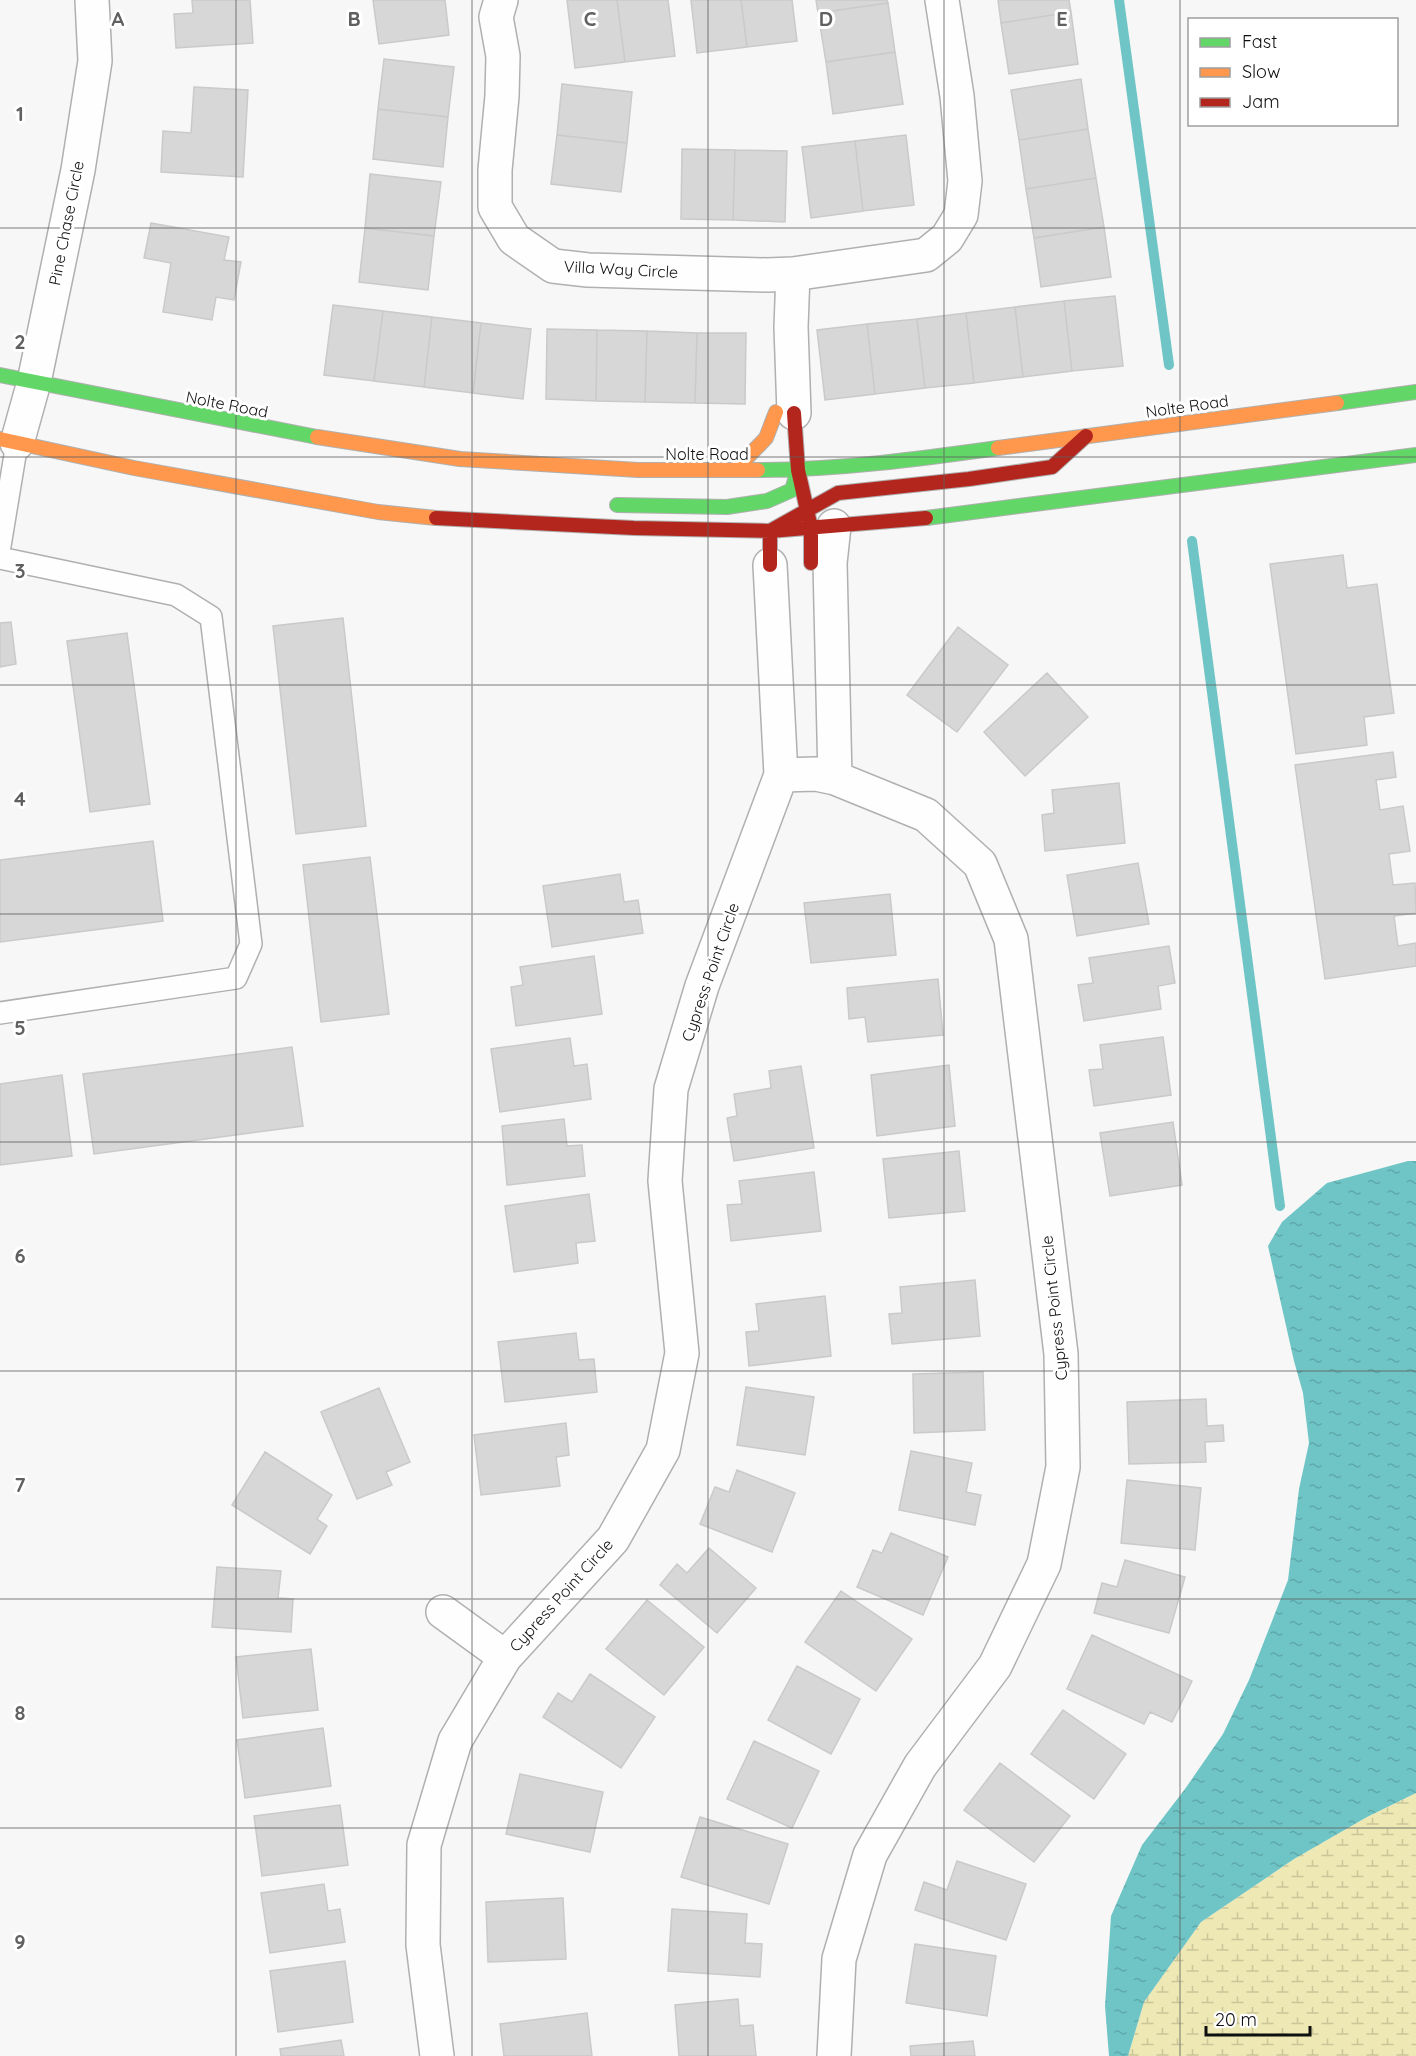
<svg xmlns="http://www.w3.org/2000/svg" width="1416" height="2056" font-family="Quicksand,sans-serif">
	<defs>
		<pattern id="wetland-marsh" width="20" height="14" patternUnits="userSpaceOnUse" patternTransform="scale(1.5)"><rect width="20" height="14" fill="#ede8b4"/><path d="M1 5h8M5 5V1M11 12h8M15 12V8" fill="none" stroke="#cac69a"/></pattern>
		<pattern id="water-ripples" width="26" height="14" patternUnits="userSpaceOnUse" patternTransform="scale(1.5)"><rect width="26" height="14" fill="#6fc5c6"/><path d="M2 4q2-2 4 0t4 0M15 11q2-2 4 0t4 0" fill="none" stroke="#5fa8a9"/></pattern>
	</defs>
	<rect width="100%" height="100%" fill="#f6f7f6"/>
	<!-- wetland -->
	<path fill="url(#wetland-marsh)" d="M1416,1793V2056H1128L1144,2002L1201,1922L1294,1859L1367,1817Z"/>
	<!-- water -->
	<path fill="url(#water-ripples)" d="M1408,1161H1416V1793L1367,1817L1294,1859L1201,1922L1144,2002L1128,2056H1109L1105,2006L1111,1916L1142,1845L1185,1789L1223,1734L1249,1680L1288,1580L1299,1489L1309,1443L1303,1393L1294,1361L1268,1246L1282,1222L1327,1183Z"/>
	<g fill="none" stroke-linecap="round" stroke-linejoin="round">
		<!-- stream -->
		<path stroke="#6fc5c6" stroke-width="10" d="M1119,0L1169,365
			M1192,541L1280,1206"/>
	</g>
	<!-- building -->
	<path fill="#d6d7d6" stroke="#c9cac9" stroke-width="1.5" d="M192,0H250L253,43L176,48L174,14L193,13Z
		M373,0H445L449,35L379,44Z
		M567,0H617L625,62L575,68Z
		M617,0H668L675,56L625,62Z
		M691,0H741L747,47L697,53Z
		M741,0H792L797,41L747,47Z
		M816,0H887L888,3L818,13Z
		M998,0H1069L1071,12L1001,23Z
		M888,3L895,52L826,62L818,13Z
		M1071,12L1078,64L1009,74L1001,23Z
		M895,52L903,104L833,114L826,62Z
		M384,59L454,67L448,117L378,109Z
		M1081,79L1088,129L1019,140L1011,90Z
		M562,84L632,92L627,143L557,135Z
		M194,87L248,90L243,177L161,172L163,131L191,133Z
		M378,109L448,117L443,167L373,159Z
		M1088,129L1096,178L1026,189L1019,140Z
		M557,135L627,143L621,192L551,184Z
		M906,135L914,205L863,211L855,141Z
		M855,141L863,211L811,218L802,147Z
		M682,149L735,150L733,220L681,219Z
		M735,150L787,151L785,222L733,220Z
		M370,174L441,182L434,236L365,228Z
		M1096,178L1104,227L1034,238L1026,189Z
		M151,223L229,237L224,260L241,262L234,300L216,297L212,320L163,312L171,263L144,258Z
		M1104,227L1111,277L1041,287L1034,238Z
		M365,228L434,236L428,290L359,282Z
		M1115,296L1123,366L1072,371L1064,301Z
		M1064,301L1072,371L1023,377L1015,307Z
		M333,305L383,311L374,381L324,375Z
		M1015,307L1023,377L974,383L966,313Z
		M383,311L432,317L424,387L374,381Z
		M966,313L974,383L925,388L917,319Z
		M432,317L481,323L473,393L424,387Z
		M917,319L925,388L875,394L867,324Z
		M481,323L531,329L523,399L473,393Z
		M867,324L875,394L825,400L817,330Z
		M547,329L597,330L596,401L546,399Z
		M597,330L647,331L645,402L596,401Z
		M647,331L697,333L695,403L645,402Z
		M697,333H746L745,404L695,403Z
		M1343,555L1347,588L1377,584L1394,713L1364,717L1367,745L1296,754L1270,564Z
		M343,618L366,826L296,834L273,626Z
		M11,622L16,664L0,667V623Z
		M958,627L1008,665L957,732L907,695Z
		M127,633L150,804L90,812L67,641Z
		M1047,673L1088,717L1025,776L984,732Z
		M1393,752L1396,777L1376,780L1380,810L1403,806L1410,851L1389,854L1393,885L1415,883L1416,913L1394,916L1398,946L1416,943V966L1325,979L1295,765Z
		M1119,783L1125,843L1045,851L1042,815L1054,813L1052,790Z
		M153,841L163,921L0,942V860Z
		M370,857L389,1014L321,1022L303,865Z
		M1138,863L1149,924L1077,936L1067,875Z
		M620,874L624,902L638,900L643,933L552,947L543,886Z
		M890,894L896,955L811,963L804,903Z
		M1169,946L1175,983L1158,986L1161,1009L1084,1021L1078,985L1093,983L1089,958Z
		M594,956L602,1014L516,1026L511,987L523,985L520,967Z
		M938,979L943,1035L868,1042L865,1017L849,1019L847,988Z
		M1163,1037L1171,1095L1094,1106L1089,1070L1103,1069L1100,1045Z
		M570,1038L574,1066L587,1064L591,1099L500,1112L491,1049Z
		M292,1047L303,1126L94,1154L83,1074Z
		M949,1065L955,1126L877,1136L871,1075Z
		M801,1066L814,1148L734,1161L727,1118L737,1116L734,1094L771,1088L769,1071Z
		M62,1075L72,1156L0,1165V1084Z
		M564,1119L567,1146L582,1145L585,1176L507,1185L502,1126Z
		M1173,1122L1182,1185L1110,1196L1100,1133Z
		M959,1151L965,1211L889,1218L883,1159Z
		M814,1172L821,1231L731,1241L727,1205L742,1204L739,1181Z
		M589,1194L595,1241L576,1243L578,1263L514,1272L505,1206Z
		M975,1280L980,1336L892,1344L889,1314L902,1313L900,1287Z
		M825,1296L831,1356L749,1366L746,1332L759,1331L756,1304Z
		M576,1333L579,1360L594,1359L597,1392L505,1402L498,1342Z
		M983,1372L985,1430L914,1433L913,1374Z
		M746,1387L814,1397L805,1455L737,1445Z
		M379,1388L410,1462L386,1472L392,1485L357,1499L321,1412Z
		M1206,1399L1207,1426L1223,1425L1224,1441L1205,1442L1206,1462L1129,1464L1127,1402Z
		M566,1423L569,1455L556,1457L560,1486L481,1495L474,1435Z
		M911,1451L972,1463L966,1492L981,1495L975,1525L899,1510Z
		M265,1452L332,1495L317,1519L327,1526L310,1554L232,1505Z
		M737,1470L795,1493L772,1552L700,1524L715,1487L729,1492Z
		M1127,1480L1201,1488L1195,1550L1121,1543Z
		M891,1533L948,1557L923,1615L857,1587L873,1550L882,1553Z
		M709,1548L756,1588L717,1633L660,1585L677,1564L687,1573Z
		M1125,1560L1185,1577L1169,1633L1094,1613L1102,1583L1117,1587Z
		M217,1567L281,1571L278,1598L293,1599L291,1632L212,1627Z
		M841,1591L912,1639L876,1691L805,1642Z
		M647,1600L704,1647L664,1695L606,1649Z
		M1092,1635L1192,1681L1172,1722L1150,1712L1144,1724L1067,1689Z
		M311,1649L318,1710L243,1718L236,1657Z
		M797,1666L860,1699L831,1754L768,1720Z
		M590,1674L655,1717L621,1768L543,1717L558,1693L572,1702Z
		M1063,1710L1126,1754L1094,1799L1031,1754Z
		M323,1728L331,1786L245,1798L237,1740Z
		M754,1741L819,1771L792,1828L727,1799Z
		M1000,1763L1070,1816L1034,1862L964,1810Z
		M520,1774L603,1792L590,1852L506,1834Z
		M340,1805L348,1865L262,1876L254,1816Z
		M700,1817L788,1844L769,1904L681,1877Z
		M957,1861L1026,1884L1006,1940L915,1910L924,1882L947,1890Z
		M324,1884L328,1911L340,1909L345,1942L270,1953L261,1893Z
		M563,1898L566,1959L488,1962L486,1902Z
		M672,1909L747,1914L745,1943L762,1944L760,1977L668,1971Z
		M915,1944L996,1956L987,2016L906,2003Z
		M345,1961L353,2022L278,2032L270,1971Z
		M738,1999L740,2026L753,2025L756,2056H679L675,2005Z
		M587,2013L592,2056H504L500,2024Z
		M341,2040L344,2056H281L280,2049Z
		M973,2041L975,2056H911L910,2046Z"/>
	<g fill="none" stroke-linecap="round" stroke-linejoin="round">
		<defs>
			<path id="lane" d="M0,546L17,443
				M0,558L176,595L211,617L251,944L236,978L0,1013"/>
			<path id="street" d="M501,0L496,17L503,56L502,96L495,170V207L514,239L553,266L588,270L767,275L793,274L926,255L947,238L961,215L965,181L957,96L942,0
				M793,274L791,327L794,413
				M17,443L34,382L78,170L95,61L92,0
				M834,526L830,563L835,778
				M781,775L816,774L835,778L926,815L980,864L1011,939L1061,1354L1063,1467L1044,1564L995,1666L920,1766L870,1855L839,1959L834,2056
				M443,1612L505,1657
				M437,2056L423,1945L424,1845L455,1741L505,1657L613,1539L663,1450L682,1353L665,1181L671,1089L702,986L781,775L770,565"/>
			<path id="fast" d="M0,375L317,437
				M1337,403L1416,392
				M758,470C838,470 919,459 998,448
				M617,505L727,507L767,501L792,490L798,470
				M926,518L1416,455"/>
			<path id="slow" d="M317,437L460,459L638,470H758
				M0,439L134,468L378,512L436,518
				M998,448L1337,403
				M735,470L766,438L776,412"/>
			<path id="jam" d="M794,413L798,470L811,528V563
				M436,518L634,528L770,531L926,518
				M770,565V531L838,493L969,479L1052,467L1086,436"/>
		</defs>
		<!-- lane casing -->
		<use href="#lane" stroke="#afb0af" stroke-width="24"/>
		<!-- street casing -->
		<use href="#street" stroke="#afb0af" stroke-width="36"/>
		<!-- fast casing -->
		<use href="#fast" stroke="#afb0af" stroke-width="16"/>
		<!-- slow casing -->
		<use href="#slow" stroke="#afb0af" stroke-width="16"/>
		<!-- jam casing -->
		<use href="#jam" stroke="#afb0af" stroke-width="16"/>
		<!-- lane -->
		<use href="#lane" stroke="#fefefe" stroke-width="21"/>
		<!-- street -->
		<use href="#street" stroke="#fefefe" stroke-width="33"/>
		<!-- fast -->
		<use href="#fast" stroke="#63d668" stroke-width="14"/>
		<!-- slow -->
		<use href="#slow" stroke="#ff974d" stroke-width="14"/>
		<!-- jam -->
		<use href="#jam" stroke="#b3261e" stroke-width="14"/>
	</g>
	<!-- grid -->
	<path fill="none" stroke="#5f605f" stroke-width="1.5" stroke-opacity="0.55" d="M236,0V2056M472,0V2056M708,0V2056M944,0V2056M1180,0V2056M0,228H1416M0,457H1416M0,685H1416M0,914H1416M0,1142H1416M0,1371H1416M0,1599H1416M0,1828H1416"/>
	<g text-anchor="middle" dominant-baseline="central" stroke-width="6" stroke-linejoin="round" paint-order="stroke">
		<!-- street labels -->
		<g font-size="16" fill="#0e0f0e" stroke="#fff">
			<text transform="translate(66 223) rotate(-79)">Pine Chase Circle</text>
			<text transform="translate(621 269) rotate(3)">Villa Way Circle</text>
			<text transform="translate(227 404) rotate(11)">Nolte Road</text>
			<text transform="translate(1187 406) rotate(-8)">Nolte Road</text>
			<text x="707" y="454">Nolte Road</text>
			<text transform="translate(710 972) rotate(-71)">Cypress Point Circle</text>
			<text transform="translate(1054 1308) rotate(-96)">Cypress Point Circle</text>
			<text transform="translate(561 1595) rotate(-48)">Cypress Point Circle</text>
		</g>
	</g>
	<g font-size="20" text-anchor="middle" font-weight="bold" fill="#5f605f" stroke="#fff" stroke-width="6" stroke-linejoin="round" paint-order="stroke">
		<text x="118" y="26">A</text>
		<text x="354" y="26">B</text>
		<text x="590" y="26">C</text>
		<text x="826" y="26">D</text>
		<text x="1062" y="26">E</text>
		<text x="20" y="121">1</text>
		<text x="20" y="349">2</text>
		<text x="20" y="578">3</text>
		<text x="20" y="806">4</text>
		<text x="20" y="1035">5</text>
		<text x="20" y="1263">6</text>
		<text x="20" y="1492">7</text>
		<text x="20" y="1720">8</text>
		<text x="20" y="1949">9</text>
	</g>
	<!-- legend -->
	<rect x="1188" y="18" width="210" height="108" fill="#ffffff" stroke="#9f9f9f" stroke-width="1.5"/>
	<rect x="1200" y="38" width="30" height="9" fill="#63d668" stroke="#9f9f9f" stroke-width="1.5"/>
	<text x="1242" y="48" font-size="18" fill="#0e0f0e">Fast</text>
	<rect x="1200" y="68" width="30" height="9" fill="#ff974d" stroke="#9f9f9f" stroke-width="1.5"/>
	<text x="1242" y="78" font-size="18" fill="#0e0f0e">Slow</text>
	<rect x="1200" y="98" width="30" height="9" fill="#b3261e" stroke="#9f9f9f" stroke-width="1.5"/>
	<text x="1242" y="108" font-size="18" fill="#0e0f0e">Jam</text>
	<!-- scale -->
	<path d="M1206 2026v9h104v-9" fill="none" stroke="#0e0f0e" stroke-width="3"/>
	<text x="1215" y="2026" font-size="18" fill="#0e0f0e" stroke="#ffffff" stroke-width="4.5" paint-order="stroke">20 m</text>
</svg>
